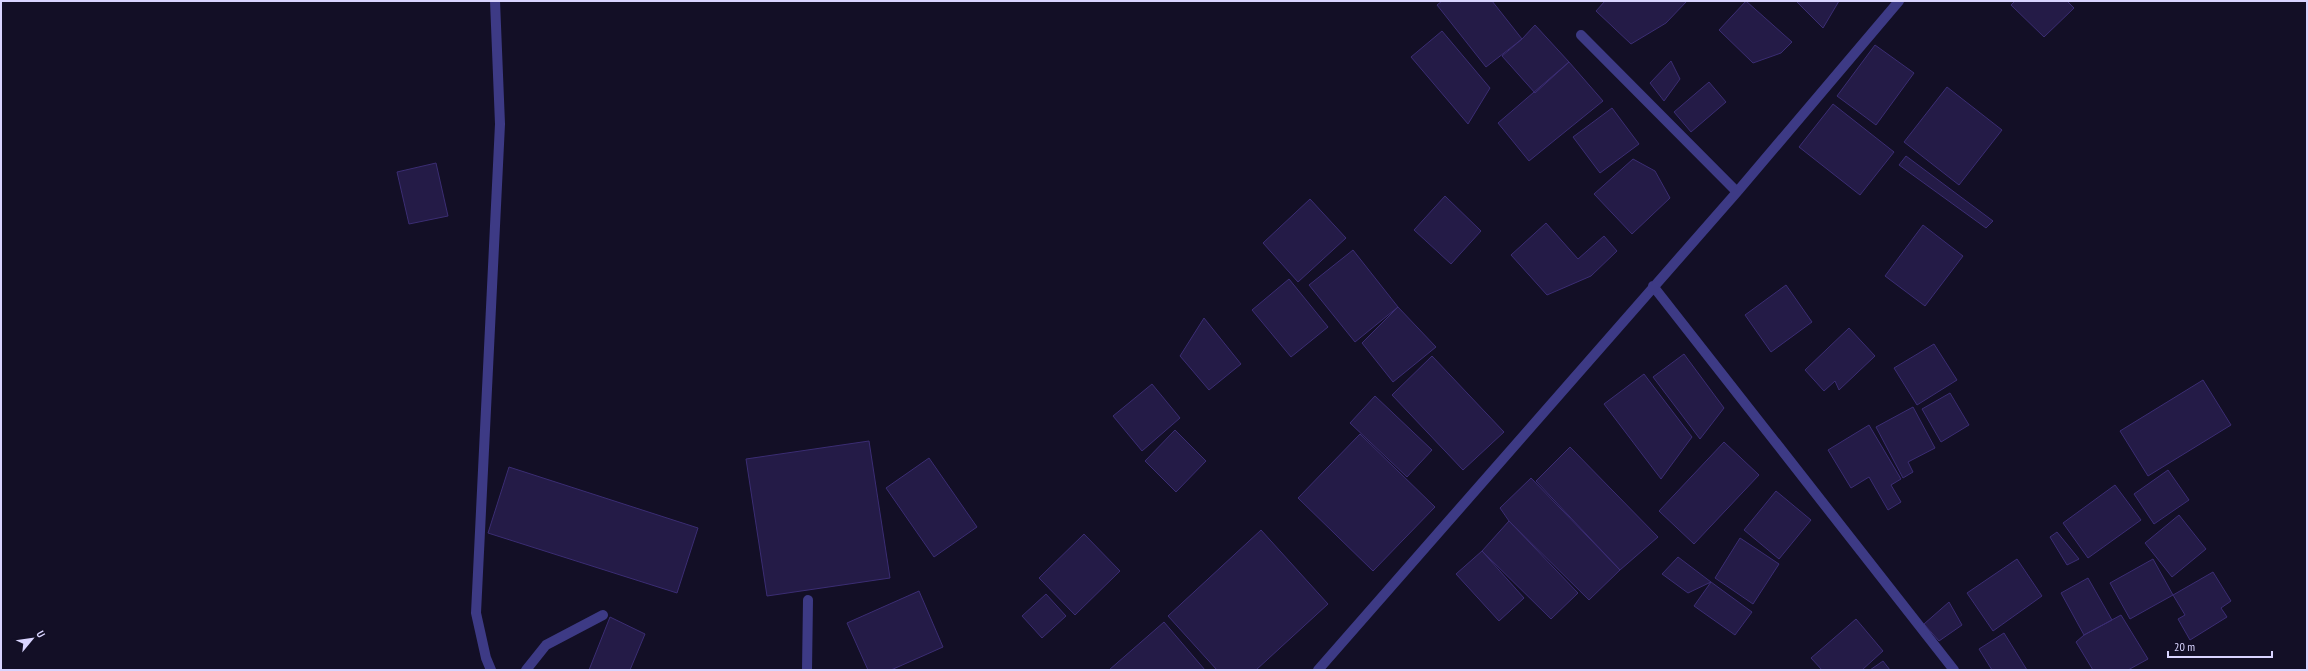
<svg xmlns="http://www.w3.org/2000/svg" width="2308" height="671" font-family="'PT Sans Narrow',sans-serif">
	<rect width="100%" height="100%" fill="#130f26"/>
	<!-- building -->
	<path fill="#241b47" stroke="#3b2d73" d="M1442,1H1492L1522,39L1486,67L1437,5Z
		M1605,1H1687L1666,23L1631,44L1596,11Z
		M1746,1L1792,42L1781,53L1753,63L1719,30Z
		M1796,1H1839L1823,28Z
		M2015,1H2067L2074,8L2044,37L2011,5Z
		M1535,25L1569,62L1535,93L1502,56L1522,39Z
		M1442,31L1490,88L1468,124L1411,57Z
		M1875,45L1914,73L1876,125L1837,96Z
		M1671,61L1680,79L1664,101L1650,83Z
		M1569,62L1603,101L1529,161L1498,123Z
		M1709,82L1726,102L1691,132L1674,112Z
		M1947,87L2002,130L1959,185L1904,142Z
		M1833,104L1894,152L1860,195L1799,147Z
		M1612,108L1639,144L1600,173L1573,137Z
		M1906,156L1993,221L1986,228L1899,165Z
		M1633,159L1655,171L1670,198L1632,234L1594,194Z
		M436,163L448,216L409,224L397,172Z
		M1445,196L1481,231L1451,264L1414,230Z
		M1310,199L1346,238L1298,282L1263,243Z
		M1546,223L1578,259L1604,236L1617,251L1591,276L1547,295L1511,255Z
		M1923,225L1963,256L1925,306L1885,276Z
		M1353,250L1398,307L1355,342L1309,285Z
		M1289,279L1328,327L1291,357L1252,310Z
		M1786,285L1812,322L1771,352L1745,315Z
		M1398,307L1436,347L1393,382L1362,343Z
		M1204,318L1241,364L1209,390L1180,356Z
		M1849,328L1875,356L1839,390L1835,381L1824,391L1805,370Z
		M1934,344L1957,380L1917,405L1894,368Z
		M1684,354L1724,408L1700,439L1653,377Z
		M1432,356L1504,432L1463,470L1392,395Z
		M1644,374L1692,437L1661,479L1604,404Z
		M2203,380L2231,425L2148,476L2120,431Z
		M1152,384L1180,418L1142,451L1113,416Z
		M1950,393L1969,425L1941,442L1922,409Z
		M1375,396L1432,450L1407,477L1350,423Z
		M1913,407L1935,448L1908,462L1913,472L1903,478L1876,427Z
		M1869,425L1901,479L1891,485L1901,502L1888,510L1869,477L1851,488L1828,450Z
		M1175,430L1206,461L1176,492L1145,461Z
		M1360,434L1435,507L1373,571L1298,498Z
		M869,441L890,578L767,596L746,459Z
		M1724,442L1759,475L1694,544L1659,511Z
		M1570,447L1658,537L1620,570L1536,481Z
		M929,458L977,527L934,557L886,488Z
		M509,467L698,528L677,593L488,533Z
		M2168,470L2189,500L2154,524L2134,494Z
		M1531,478L1620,570L1589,600L1509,521L1500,508Z
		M2115,485L2141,520L2088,558L2063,523Z
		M1776,491L1811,520L1779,559L1744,530Z
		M2179,515L2206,549L2172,577L2145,543Z
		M1509,521L1578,593L1551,619L1482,551Z
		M1261,530L1328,604L1256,670H1217L1168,616Z
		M2057,532L2079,559L2067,565L2050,537Z
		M1084,534L1120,571L1075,615L1039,578Z
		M1740,538L1779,564L1753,604L1715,578Z
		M1482,551L1524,598L1499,621L1456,574Z
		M1678,557L1711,582L1688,593L1662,574Z
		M2017,559L2042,596L1993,631L1967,593Z
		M2153,559L2173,595L2130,619L2110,583Z
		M2213,572L2231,601L2221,608L2227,617L2190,640L2178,619L2185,615L2173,595Z
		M2088,578L2112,620L2084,635L2061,593Z
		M1711,582L1752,612L1735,635L1694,606Z
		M919,591L943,647L891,670H868L847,623Z
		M1046,594L1066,616L1042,638L1022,616Z
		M1949,602L1962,625L1939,641L1924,624Z
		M2121,615L2148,659L2128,670H2093L2076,642L2084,635Z
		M610,617L645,634L630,670H589Z
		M1856,619L1883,651L1862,670H1822L1811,658Z
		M1164,622L1205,670H1109Z
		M2004,633L2027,670H1992L1979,649Z
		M1883,661L1890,670H1870Z"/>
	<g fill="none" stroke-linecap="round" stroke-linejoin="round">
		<!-- lane -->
		<path stroke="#3d3a85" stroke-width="10" d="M526,670L546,645L603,615"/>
		<!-- street -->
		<path stroke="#3d3a85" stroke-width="10" d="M1581,35L1737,192
			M1653,286L1954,670
			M491,670L486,658L476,613L500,124L495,1
			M807,670L808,600
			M1318,670L1737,192L1899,1"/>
	</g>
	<!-- border -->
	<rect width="2308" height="671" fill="none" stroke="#d9d4ff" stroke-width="4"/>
	<!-- north arrow -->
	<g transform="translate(32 639) rotate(61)" stroke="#130f26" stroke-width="3" paint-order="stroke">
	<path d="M0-3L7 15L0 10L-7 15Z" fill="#d9d4ff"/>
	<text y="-6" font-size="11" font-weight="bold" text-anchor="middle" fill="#d9d4ff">U</text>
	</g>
	<!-- scale -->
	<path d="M2168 651v6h104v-6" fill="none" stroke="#d9d4ff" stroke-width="2"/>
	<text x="2174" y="651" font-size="12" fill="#d9d4ff" stroke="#130f26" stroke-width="3" paint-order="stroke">20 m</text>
</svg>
